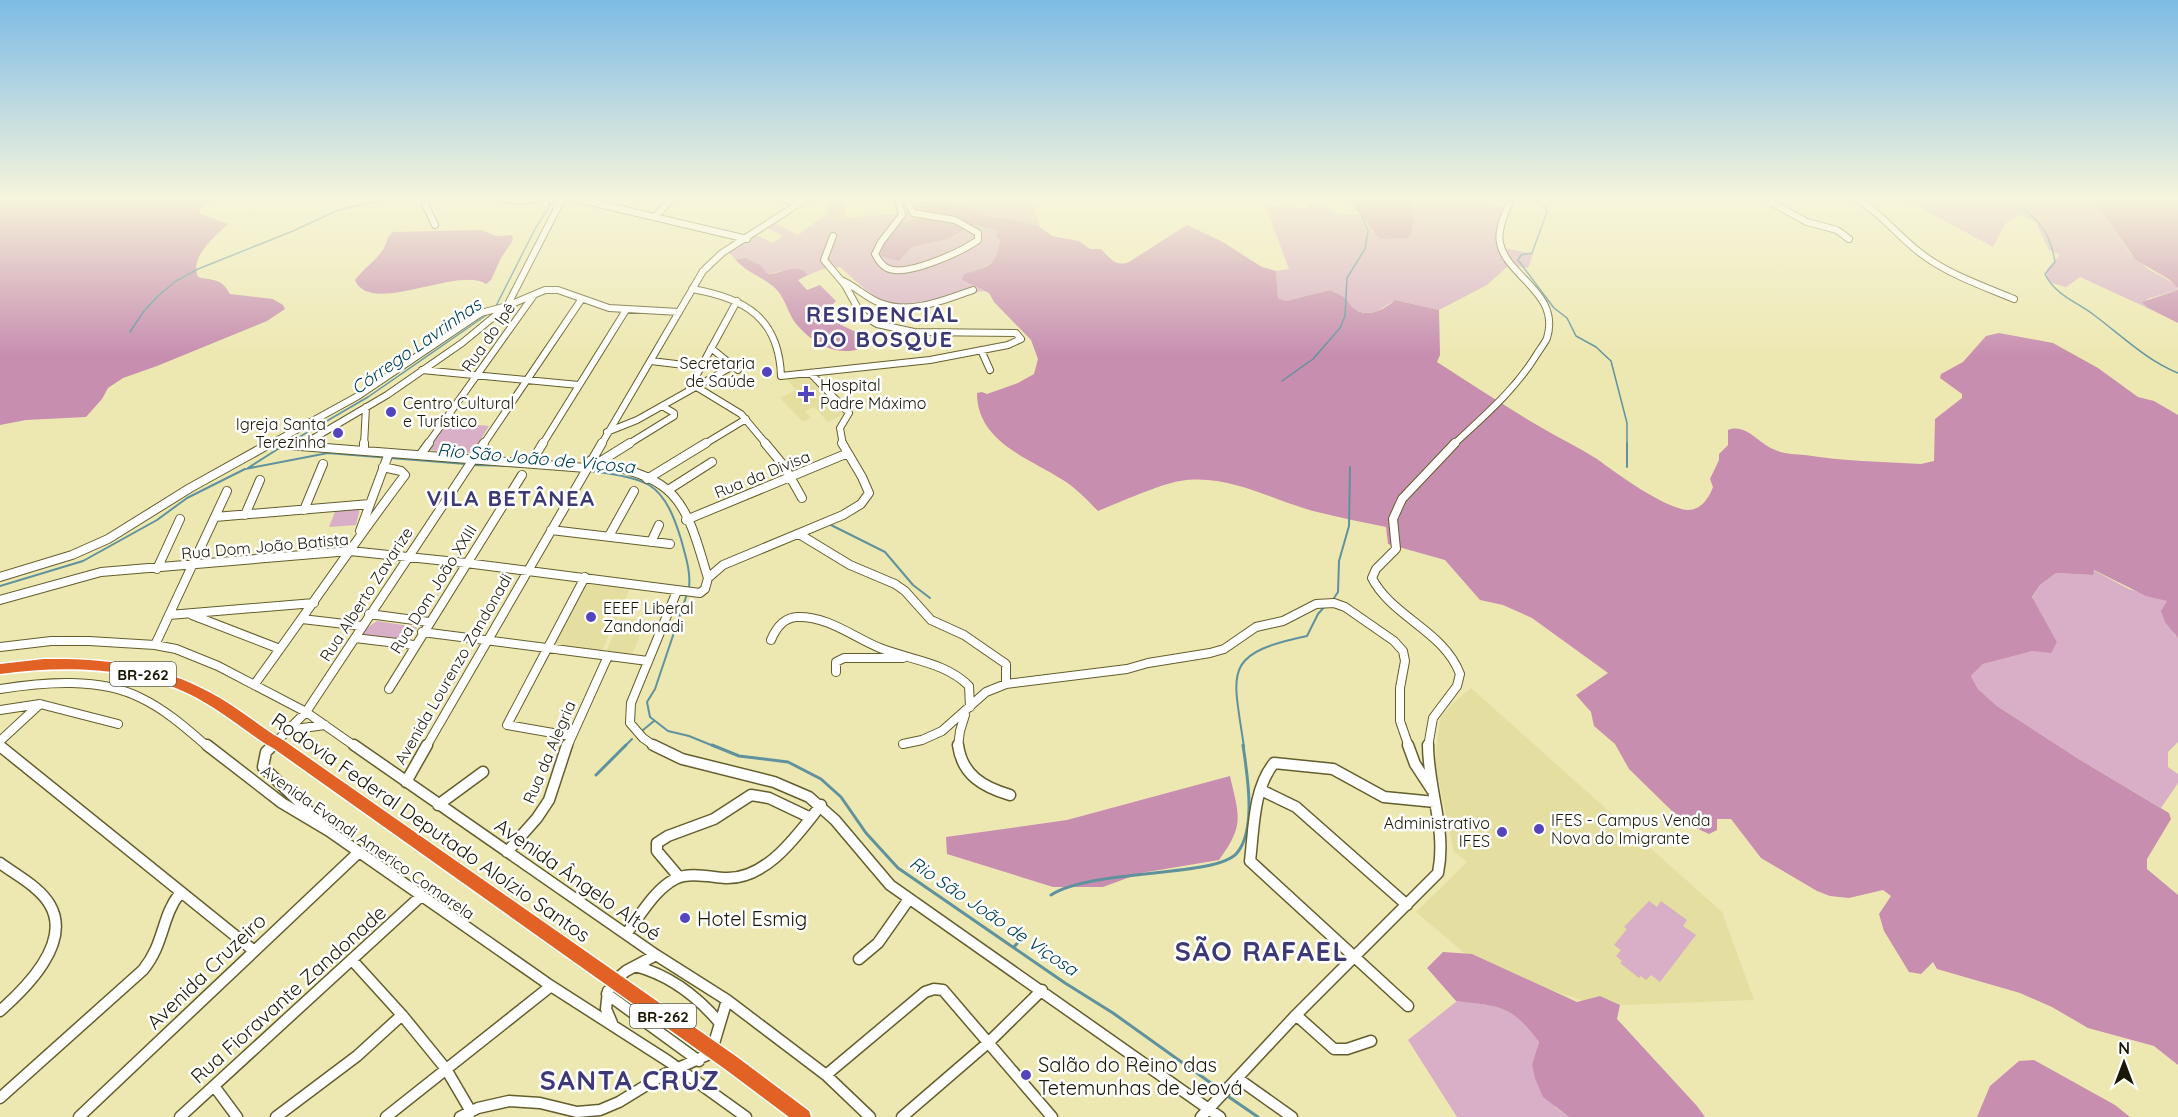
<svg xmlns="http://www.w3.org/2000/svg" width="2178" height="1117" font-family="Quicksand,sans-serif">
	<rect width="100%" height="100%" fill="#ede8b2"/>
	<!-- built -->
	<path fill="#e4dea1" d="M803,373L844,414L828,422L814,407L805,411L811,418L803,422L780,398L796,390L787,380Z
		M582,583L630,589L602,651L552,644Z
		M621,618L646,621L632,655L606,652Z
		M1471,688L1722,912L1754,1000L1599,1006L1481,967L1416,912L1467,862L1454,852L1435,764L1437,740L1441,717L1453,703Z"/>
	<!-- green -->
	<path fill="#d8afc6" d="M826,199H842L846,218L905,213L907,211L905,206L915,202V210L924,218L912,247L948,239L972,225L1001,231L998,237C1010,260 981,269 965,274L963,280L984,291C956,294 905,314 881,300C866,292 853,278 840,267L823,269L808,275L798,268L767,274C758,263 750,257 735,259L727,250L754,234L773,243L783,236L765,227L773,222L798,235L828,213Z
		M947,199H1031L1040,227L1012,219L990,217L975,208L948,202Z
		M1412,199H1489L1490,204L1504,206C1499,221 1493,232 1499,247L1533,254L1528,268L1509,265L1487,285L1439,310L1395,300L1376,312L1365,313L1355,310L1345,298L1330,290L1286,301L1278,298L1276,271L1289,269L1265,205L1308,209V204H1320L1338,214L1359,215L1373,232L1413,220Z
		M1904,199H2092L2130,253L2148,269L2177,285L2178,290L2147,299L2148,308L2152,310L2080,277L2066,287L2052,283L2047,279V269L2060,255L2049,250L2035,221L2019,215L2005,224L1993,247Z
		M446,422L489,426L472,453L426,450Z
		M360,508L356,525L329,527L336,509Z
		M2093,570L2129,589L2167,601L2174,634L2178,638V742L2168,752V767L2178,774V783L2161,808L2077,758L1997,706L1978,689L1971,676L1983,664L2033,651L2057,642L2032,598L2040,585L2056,573L2093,575Z
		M377,621L416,627L417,629L406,641L363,635L365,629Z
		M1649,901L1657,907L1661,901L1687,920L1683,926L1696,935L1660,982L1651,975L1646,980L1641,976L1639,978L1620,963L1622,961L1616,956L1621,950L1614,945L1627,929L1624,927Z
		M1457,1001C1503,1007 1510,1004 1539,1042L1532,1064L1555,1107L1569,1117H1457L1408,1040Z"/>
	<!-- forest -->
	<path fill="#c78eb0" d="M0,199H211L200,209L199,213L228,224C215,237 189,256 198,277C215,281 221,278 230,294L273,299L283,305L285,309L267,321L157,366L123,378L108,388L102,399L86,417L26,420L0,425Z
		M1347,199H1412L1413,220L1411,235L1407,238L1380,239Z
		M2092,199H2178V288L2170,280L2136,260Z
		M937,200L975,208L990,217L1012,219L1038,226L1052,236L1079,241L1090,249H1101C1111,259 1115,267 1129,262L1187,225L1221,241L1262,267L1276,271L1278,298L1286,301L1330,290C1335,293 1342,295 1346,299C1349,302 1352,308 1356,310C1369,318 1385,309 1395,300L1439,310L1440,355L1437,362C1470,383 1503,405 1537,425C1557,437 1578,447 1597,459C1616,473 1665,509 1688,510C1701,510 1709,498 1713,487L1710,479L1719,460V454L1728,445V430C1746,423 1758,443 1773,449C1782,454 1795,454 1805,455C1843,461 1882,462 1921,464L1934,461L1935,419L1962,398V394L1940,378L1941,374L1963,362L1986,336L1999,333L2053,343L2098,368L2138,397L2154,401L2178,415V638L2165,622L2161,611L2167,601L2146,596L2094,570L2093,575L2056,573L2040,585L2032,597L2057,642L2051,653L2033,651L1983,664L1971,676L1978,689L1997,706L2077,758L2169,813L2171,819L2147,859V869L2178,895V1065L2154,1046L2088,1028L2052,1007L2020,993L1937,969L1933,962L1921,974L1909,972L1884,931L1879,914L1891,896L1883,890L1849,898L1830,896L1817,891L1761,858L1731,819H1717V830L1709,834L1696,828L1672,811L1629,769L1615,744L1594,726L1591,712L1576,695L1608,673L1532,618L1503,605L1480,600L1445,560L1388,544L1386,527C1362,522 1337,517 1313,511C1269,499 1227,473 1180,481C1158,485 1120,502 1098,511C1087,500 1077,489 1063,480C1029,458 977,442 977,393L982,392L987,394L1018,383L1034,374L1038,359L1031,340L994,302L989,293L962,280L964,274C987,267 997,266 1000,241L995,234L1000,231L972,225L948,239L912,247L899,261L880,256L883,244L894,224L923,218L915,210V202Z
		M481,230L496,236L512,235L513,240L501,258L491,280L486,284C459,265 370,317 355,280C363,269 377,260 384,248C388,241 386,237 393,232Z
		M746,258L760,265L768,274C783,274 797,261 808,275L798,280L807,290L820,285L836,301L828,309L837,323L875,341C847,361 818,349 797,325C788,315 786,299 776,289C764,277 748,274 735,259Z
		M2178,290V323L2148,308L2142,302Z
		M1230,776C1239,816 1245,825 1219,860L1141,873L1103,887H1053L947,854L946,837L1067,820Z
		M1443,952L1472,954L1577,1002L1600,996L1620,1005L1617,1019L1697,1106L1705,1117H1569L1543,1097L1535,1078L1532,1064L1539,1042C1510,1004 1502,1007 1456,1001L1427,968Z
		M2034,1060L2115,1105L2130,1117H1977L1990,1086L2019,1061Z"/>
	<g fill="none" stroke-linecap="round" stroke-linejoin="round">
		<!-- stream-far2 -->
		<path stroke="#60929e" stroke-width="1.5" d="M537,199L547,200L550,204
			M1535,199L1545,207L1547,212L1532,253L1521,255L1518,260L1554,308L1567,318L1576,336L1596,347L1611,361L1627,423V445
			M2011,199C2036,218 2050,229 2055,262L2045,274C2055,295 2077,302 2094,315C2122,336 2146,360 2178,373
			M496,306L535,229L554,199
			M130,332L144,311L158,296L176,281L198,269L293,231L338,210L388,199
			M1282,381L1313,359L1340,328L1345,316L1347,278L1365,249L1368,231L1355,199
			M289,443L368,397L488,314"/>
		<!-- stream-far1 -->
		<path stroke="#60929e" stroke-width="2" d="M1627,443V467
			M472,465C511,466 618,467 649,485C667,496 675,520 681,539C685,555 691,571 689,588
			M248,468L281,447
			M829,524L885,552L913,585L930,598
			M0,586L83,561L157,520L187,498L245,469L328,453L466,464
			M687,594L655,689L647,702L650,717L668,731L689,736L716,747
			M1332,601L1338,592L1339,561L1349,526L1350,467
			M643,730L654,721
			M624,747L632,739
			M1244,747C1233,671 1221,654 1307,636L1318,614L1325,606"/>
		<!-- stream -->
		<path stroke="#60929e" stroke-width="3" d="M712,745L739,756L788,762L821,779L841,797L866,833L898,868L1065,983L1113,1013L1222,1091
			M596,775L626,745
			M1051,895C1094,868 1216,878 1237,853C1257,829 1247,774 1243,745
			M1014,947L1020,940
			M1226,1095L1258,1117"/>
		<defs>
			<path id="minor-far2" d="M426,199L425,204L435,225
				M506,199L518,201L537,199
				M578,199L747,239
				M780,199L799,203
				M898,199L902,215L881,242L875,254C878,260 881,265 887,268C905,278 961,252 978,240V233L955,220L913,213L906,199
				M1765,199L1807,222L1837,230L1849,239
				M1856,199C1882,213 1899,238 1923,255C1950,275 1983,286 2014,299
				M655,217L671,199
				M843,281C856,287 867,298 880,303C910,315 944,300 973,290
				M692,289C745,298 779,318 781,376L930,360L1008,345L1021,339L1016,333L914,332L877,324L861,314L845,285L824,260L833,236
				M711,348L733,366
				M981,350L990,370
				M651,361L701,367
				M422,370L579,385
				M810,373L849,413L840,428L843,445
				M695,386L741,414L767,445
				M689,389L737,301
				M607,432L637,420L733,366L738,370
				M274,444L286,445
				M269,445L358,396L481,313L507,306L562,199
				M302,445L387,395L462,343L507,306L545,290H558L609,308L679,312
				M364,445L366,407
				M427,445L534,295
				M483,445L581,300
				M542,445L626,310
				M601,445L703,271L722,253L806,199
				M627,445L674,416V413L662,406
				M703,445L746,419
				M1453,445C1484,416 1515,390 1537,354C1540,349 1545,343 1547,338C1561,293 1506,276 1500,243C1497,229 1506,212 1511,199"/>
			<path id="minor-far1" d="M765,443L784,466L802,498
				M274,444L586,468
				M300,446L304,443
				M364,451V443
				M421,454L429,443
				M591,460C614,467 640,471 661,485C690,504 698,547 708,578
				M531,463L543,443
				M598,463L630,443
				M647,479L706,443
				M668,490L712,462
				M304,510L323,464
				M245,515L260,480
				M215,517L370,504
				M686,520L848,453
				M551,530L670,544
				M360,531L389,453
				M799,534L850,565L895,584L905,591L931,620L964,635L1006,664V684
				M609,536L634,491
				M651,542L659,525
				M157,569L180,519
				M0,577L72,555L108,539L190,488L271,443
				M0,600L101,572L350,551L466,563L700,593L705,589L708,578L723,565L843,515L861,504L869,493L862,477L842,443
				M369,614L429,622
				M169,615L314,603
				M192,615L280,649
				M302,619L362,626
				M422,632L648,661
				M355,638L414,645
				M771,640C776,628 783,618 797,617C828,616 853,637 880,648C910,660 945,662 969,686L970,707
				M155,645L227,491
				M0,647L51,641H89L155,645L176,649L218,666L306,712L356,747
				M836,672V662L844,658H903
				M254,685C305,615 353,544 405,475L401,471L383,467
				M0,689C44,682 100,677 141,698C166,710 187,729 208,747
				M389,689L522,475
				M0,710L40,704L118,724
				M288,730L325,725
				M570,736L507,725L585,577
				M0,741L40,704
				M903,744L922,740L942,731L986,692L1006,684L1127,669L1148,663L1210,653L1224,649L1256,627L1283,621L1316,604L1334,603L1345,607L1394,641L1403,651L1405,661L1400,688V721L1409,747
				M271,747L306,712L484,443
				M426,747L602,443
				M567,747L608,656
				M656,747L643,738L630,723L631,703L677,591
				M958,747L960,731L965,715
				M1428,747L1433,718L1457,686L1460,674C1444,631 1392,617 1372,578L1376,569L1396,549L1393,519L1402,499L1455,443"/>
			<path id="minor" d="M207,745L282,803L329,831L551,986L668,1061L746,1117
				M273,745L266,752L263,767L324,826
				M354,745L656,955L727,1000L826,1075L870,1117
				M653,745L682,759L774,782L809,797L835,820L890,885L1220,1117
				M958,745C962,775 983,787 1010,795
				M1408,745L1415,764L1432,790
				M0,746L253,950
				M406,782L427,745
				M1261,790L1296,807L1407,905
				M438,805L483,772
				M507,852L537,818L549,800L567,745
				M0,863C16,875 40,887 50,905C72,943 26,988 0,1011
				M679,877L657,851V843L668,836L714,819L751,795L769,798L811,818
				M626,934C640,916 654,890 675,879C689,872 710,877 725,878C767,880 798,834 821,805
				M859,959L878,943L909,899
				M352,960L402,1015L446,1069L470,1110L469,1115
				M635,966C669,975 696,995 719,1022
				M614,981L626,971L656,955
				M608,991L606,1009L612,1023
				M607,994L699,1061
				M1408,1006L1250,861C1254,829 1253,789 1274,763L1333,769L1384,797L1435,802
				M1296,1015L1334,1049H1347L1371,1041
				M826,1075L925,992L934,989L943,990L1052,1117
				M1237,1078L1292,1117
				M214,1086L237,1117
				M0,1098L143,970C165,943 161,917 180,893
				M79,1117L358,853
				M180,1117L420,897
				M276,1117L357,1056L402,1015
				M386,1117L551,986
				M460,1117L478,1108L509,1101L540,1103L577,1112L600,1110L619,1102L663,1075L707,1055L712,1050L727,1000
				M902,1117L989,1042L1042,990
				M1201,1117L1296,1015L1438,873C1447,829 1428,789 1428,745"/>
			<path id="highway" d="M44,659C100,658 159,664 209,692C232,704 252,720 274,735L276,739L283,740L737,1057L809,1111L811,1117H789L725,1069L273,748L271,744L264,743C239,726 215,706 187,693C129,666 62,666 0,674V664Z"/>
		</defs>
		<!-- minor-far2 casing -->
		<use href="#minor-far2" stroke="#635e2d" stroke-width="8"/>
		<!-- minor-far1 casing -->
		<use href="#minor-far1" stroke="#635e2d" stroke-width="10"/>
		<!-- minor casing -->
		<use href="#minor" stroke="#635e2d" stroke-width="13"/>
		<!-- highway casing -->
		<use href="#highway" stroke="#fff" stroke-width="3"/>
		<!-- minor-far2 -->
		<use href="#minor-far2" stroke="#fff" stroke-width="6"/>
		<!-- minor-far1 -->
		<use href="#minor-far1" stroke="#fff" stroke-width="8"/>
		<!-- minor -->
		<use href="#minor" stroke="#fff" stroke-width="10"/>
		<!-- highway -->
		<use href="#highway" fill="#e16224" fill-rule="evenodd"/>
		<defs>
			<path id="highway-bridge" d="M269,739L278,744"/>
		</defs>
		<!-- highway-bridge casing -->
		<use href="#highway-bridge" stroke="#fff" stroke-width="15" stroke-linecap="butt"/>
		<!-- highway-bridge -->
		<use href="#highway-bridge" stroke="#e16224" stroke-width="12"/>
	</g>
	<!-- sky -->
	<linearGradient id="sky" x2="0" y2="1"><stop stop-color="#7dbbe5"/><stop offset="0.56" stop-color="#f7f5dc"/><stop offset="1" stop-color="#f7f5dc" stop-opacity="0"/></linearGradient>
	<rect width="2178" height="355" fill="url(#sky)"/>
	<!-- markers -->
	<g fill="#5445bc" stroke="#fff" stroke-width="2">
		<circle cx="767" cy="372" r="6"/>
		<path d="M803 385h6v6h6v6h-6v6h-6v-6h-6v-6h6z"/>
		<circle cx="391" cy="412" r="6"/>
		<circle cx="338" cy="433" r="6"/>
		<circle cx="591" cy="617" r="6"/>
		<circle cx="1539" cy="829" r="6"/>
		<circle cx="1502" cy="832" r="6"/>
		<circle cx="685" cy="918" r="6"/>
		<circle cx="1026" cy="1075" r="6"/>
	</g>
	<g text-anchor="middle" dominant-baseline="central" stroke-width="5" stroke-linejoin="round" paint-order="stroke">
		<!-- shield labels -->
		<g fill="#fff" stroke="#5f5d50" stroke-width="1.5">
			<rect x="110" y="662" width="66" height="24" rx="4.5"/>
			<rect x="630" y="1004" width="66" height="24" rx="4.5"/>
		</g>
		<g font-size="15" font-weight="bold" fill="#1b1805">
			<text x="143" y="674">BR-262</text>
			<text x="663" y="1016">BR-262</text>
		</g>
		<!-- street labels -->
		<g font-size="16" fill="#1b1805" stroke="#fff">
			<text transform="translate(488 337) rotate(-55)">Rua do Ipê</text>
			<text transform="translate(762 474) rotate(-22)">Rua da Divisa</text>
			<text transform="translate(265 546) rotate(-5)">Rua Dom João Batista</text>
			<text transform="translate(433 589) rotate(-58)">Rua Dom João XXIII</text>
			<text transform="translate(366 594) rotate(-57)">Rua Alberto Zavarize</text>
			<text transform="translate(453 669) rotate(-60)">Avenida Lourenzo Zandonadi</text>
			<text transform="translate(549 752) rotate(-67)">Rua da Alegria</text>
			<text transform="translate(368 842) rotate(35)">Avenida Evandi Americo Comarela</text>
		</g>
		<!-- poi labels -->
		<g font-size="16" fill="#1b1805" stroke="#fff" text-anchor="start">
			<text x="755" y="363" text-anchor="end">Secretaria<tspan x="755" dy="18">de Saúde</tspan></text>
			<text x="820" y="385">Hospital<tspan x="820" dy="18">Padre Máximo</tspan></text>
			<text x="403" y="403">Centro Cultural<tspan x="403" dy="18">e Turístico</tspan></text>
			<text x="326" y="424" text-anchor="end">Igreja Santa<tspan x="326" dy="18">Terezinha</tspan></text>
			<text x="603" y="608">EEEF Liberal<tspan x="603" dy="18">Zandonadi</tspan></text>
			<text x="1551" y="820">IFES - Campus Venda<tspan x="1551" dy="18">Nova do Imigrante</tspan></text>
			<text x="1490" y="823" text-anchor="end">Administrativo<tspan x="1490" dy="18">IFES</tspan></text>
		</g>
		<!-- water labels -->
		<g font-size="18" font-style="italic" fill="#004255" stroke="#fff">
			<text transform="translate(416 346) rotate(-35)">Córrego Lavrinhas</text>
			<text transform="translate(536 458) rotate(5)">Rio São João de Viçosa</text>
			<text transform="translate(994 916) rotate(34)">Rio São João de Viçosa</text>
		</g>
		<!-- near-street labels -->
		<g font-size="20" fill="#1b1805" stroke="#fff">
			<text transform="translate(431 827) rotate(35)">Rodovia Federal Deputado Aloízio Santos</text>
			<text transform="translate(578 879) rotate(35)">Avenida Ângelo Altoé</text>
			<text transform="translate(206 971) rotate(-44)">Avenida Cruzeiro</text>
			<text transform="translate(288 994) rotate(-42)">Rua Fioravante Zandonade</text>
		</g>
		<!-- near-poi labels -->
		<g font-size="20" fill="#1b1805" stroke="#fff" text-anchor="start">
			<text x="697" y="918">Hotel Esmig</text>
			<text x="1038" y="1064">Salão do Reino das<tspan x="1038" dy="23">Tetemunhas de Jeová</tspan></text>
		</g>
		<!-- district labels -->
		<g font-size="22" font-weight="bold" letter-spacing="1.5" fill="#3d3976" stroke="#fff">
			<text x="883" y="314">RESIDENCIAL<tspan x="883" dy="25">DO BOSQUE</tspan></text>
			<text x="511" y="498">VILA BETÂNEA</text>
		</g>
		<!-- near-district labels -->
		<g font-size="27" font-weight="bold" letter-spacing="1.5" fill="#3d3976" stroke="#fff">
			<text x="1262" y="951">SÃO RAFAEL</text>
			<text x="630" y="1080">SANTA CRUZ</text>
		</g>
	</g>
	<!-- north arrow -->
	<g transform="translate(2124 1063)" stroke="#ffffff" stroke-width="4.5" paint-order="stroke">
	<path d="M0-4.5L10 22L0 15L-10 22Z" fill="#1b1805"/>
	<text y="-9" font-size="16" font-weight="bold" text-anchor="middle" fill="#1b1805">N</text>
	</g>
</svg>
